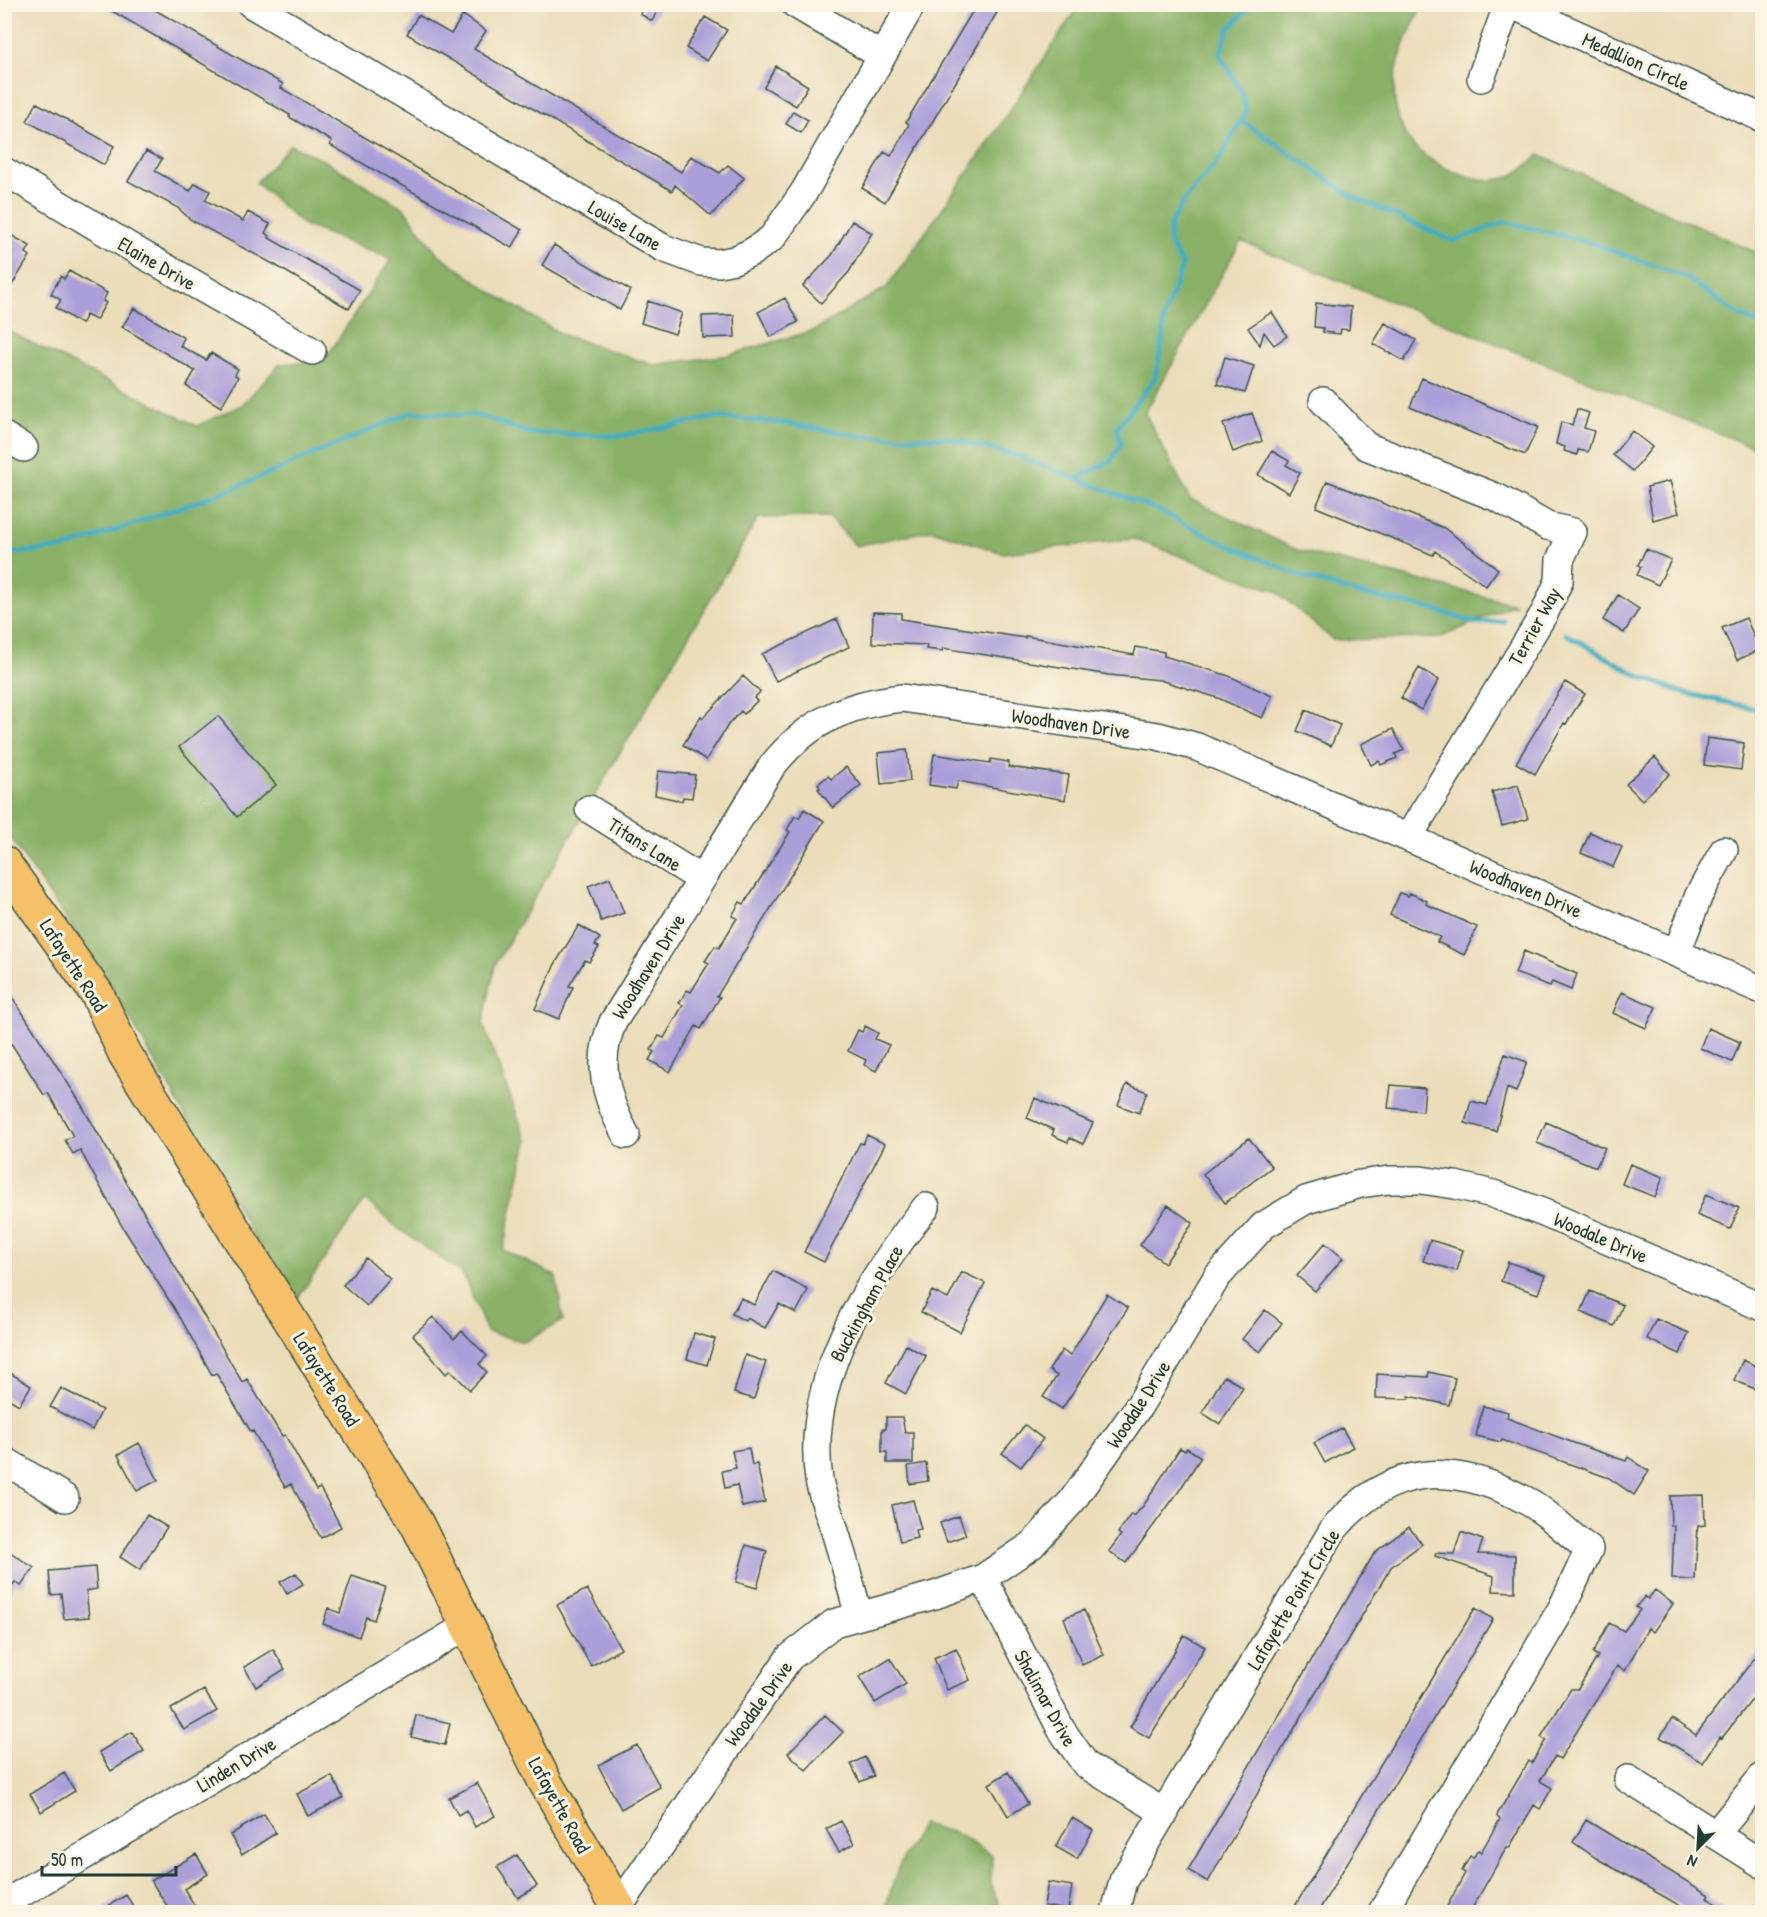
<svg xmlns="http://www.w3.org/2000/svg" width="1767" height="1917" font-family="'Patrick Hand',sans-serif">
	<rect width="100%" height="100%" fill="#fcf5e5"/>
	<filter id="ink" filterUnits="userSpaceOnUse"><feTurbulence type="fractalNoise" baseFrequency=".0167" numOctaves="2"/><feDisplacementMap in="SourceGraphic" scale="12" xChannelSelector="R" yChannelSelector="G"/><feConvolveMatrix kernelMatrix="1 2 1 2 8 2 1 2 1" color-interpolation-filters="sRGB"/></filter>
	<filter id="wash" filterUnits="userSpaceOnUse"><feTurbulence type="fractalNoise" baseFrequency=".008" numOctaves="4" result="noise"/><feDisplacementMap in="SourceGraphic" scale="24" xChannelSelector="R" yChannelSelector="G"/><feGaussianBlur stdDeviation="1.35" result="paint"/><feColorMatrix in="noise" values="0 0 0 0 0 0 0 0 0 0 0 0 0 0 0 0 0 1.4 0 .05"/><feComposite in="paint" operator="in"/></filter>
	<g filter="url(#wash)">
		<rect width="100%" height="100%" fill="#ebddba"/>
		<!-- forest -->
		<path fill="#89b066" stroke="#54764d" stroke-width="1.5" d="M1079,5H1422C1407,38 1387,75 1397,113C1400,125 1407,141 1417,149C1438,168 1476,185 1505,178C1518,175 1529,163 1539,155L1762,255V451L1241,241L1145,413L1190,499L1297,550L1515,604L1440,638L1333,640L1276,591L1134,539L1003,553L932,530L856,546L829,517L758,518L495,965L483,1024L527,1141L503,1250L556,1276L563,1321L524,1342L487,1332L463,1274L399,1229L365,1200L293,1305L108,980L5,830L4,329L197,426L242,405L280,364L324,361L391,259L304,225L256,183L290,145L325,161L404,208L437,253L491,292L561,334L653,365L729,355L815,330L887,287L991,139Z
			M922,1824L955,1833L992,1855L991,1887L1003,1912H884L898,1868Z"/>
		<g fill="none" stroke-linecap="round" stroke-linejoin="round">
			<!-- stream -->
			<path stroke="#40acbf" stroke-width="5" d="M1241,120L1352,196L1453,241L1505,222L1589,242L1685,277L1739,315L1762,326
				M1077,478L1111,461L1121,444L1117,428L1155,378L1163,339L1164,318L1182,265L1170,244V225L1184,201L1221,157L1246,111L1240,89L1220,55L1228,30L1252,4
				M4,554L65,548L235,488L412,412L481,416L529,433L620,436L717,417L784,423L862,436L948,438L1015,455L1158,510L1212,538L1298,575L1356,593L1431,609L1476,623L1504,621
				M1566,634L1639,676L1684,693L1762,710"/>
		</g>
		<g id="blocks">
			<!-- building -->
			<path fill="#ab9fd9" d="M100,4H145L283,84L281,88L522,230L512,248L330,145L332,141L289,117L290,115Z
				M645,4H661L652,21L640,14Z
				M977,4H1002L885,202L862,188L884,152L891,156L909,124L906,122Z
				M418,15L451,34L463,15L486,31L474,49L681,172L691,156L720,173L728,165L744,178L711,216L675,185L672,191L407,34Z
				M705,17L727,30L707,61L686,48Z
				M776,66L808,86L796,106L764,87Z
				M37,103L114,146L104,165L27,121Z
				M793,111L808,120L801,133L786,124Z
				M146,151L162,159L155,171L190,191L195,183L210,191L205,200L243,221L248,212L270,224L265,233L270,236L269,238L360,290L349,309L275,265L191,220L178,208L128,181Z
				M852,221L872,233L849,272L821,303L803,286L832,255Z
				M4,231L30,246L26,253L30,256L4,298Z
				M554,245L630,290L620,310L542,265Z
				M69,271L107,293L103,301L106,303L96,320L86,315L81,324L56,308L61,300L51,294L61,276L64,279Z
				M785,298L798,322L771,337L758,312Z
				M648,301L682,313L675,334L641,323Z
				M1316,303L1351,307L1349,330L1341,329L1340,334L1323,332V328L1314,327Z
				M134,308L184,338L180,346L206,360L211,353L238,369L235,375L238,377L221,407L186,386L195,371L122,327Z
				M1272,312L1287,336L1274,345L1264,332L1260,345L1248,328Z
				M734,315L735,337L703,338L702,316Z
				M1385,323L1416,340L1404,361L1373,344Z
				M1225,357L1254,366L1245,393L1217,384Z
				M1422,378L1538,427L1525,455L1410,407Z
				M1577,409L1589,413L1584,428L1594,431L1588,452L1578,450L1577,455L1564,451L1565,447L1556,444L1561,422L1572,425Z
				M1252,413L1262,441L1233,452L1223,424Z
				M1632,431L1652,447L1633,471L1613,455Z
				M1272,451L1289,461L1286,465L1300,473L1289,493L1258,475Z
				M1327,481L1444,528L1498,569L1486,586L1435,551L1433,555L1316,507Z
				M1670,481L1679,513L1653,520L1647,487Z
				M1646,549L1671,560L1658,585L1637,575L1641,567L1638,565Z
				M1618,595L1639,609L1624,633L1603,620Z
				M873,612L901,613V619L1025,638V636L1134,655L1136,647L1164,652V656L1229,676L1272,696L1262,718L1218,698L1160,680L1109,675L943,648L942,651L926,649L927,645L872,643Z
				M1746,618L1760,650L1737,660L1722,628Z
				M837,619L849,647L776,681L762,654Z
				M1419,668L1439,680L1421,710L1401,698Z
				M743,676L760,692L754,698L757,701L744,714L741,711L728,725L706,760L683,745L701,716L703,718Z
				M1565,682L1585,694L1566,724L1564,723L1535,774L1516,763Z
				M1306,710L1340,725L1331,746L1297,731Z
				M218,716L276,785L237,817L179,747Z
				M1393,729L1404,750L1395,754L1397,758L1381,765L1379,761L1371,765L1361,744Z
				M1707,738L1744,743L1741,770L1704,765Z
				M907,750L910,781L881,784L878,753Z
				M934,754L990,763L991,759L1009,762L1008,767L1069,775L1065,800L958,781L956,789L929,785Z
				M1655,757L1670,774L1642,800L1626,784Z
				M846,767L861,785L833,808L818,789L820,788L818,784L828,776L831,779Z
				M658,771L695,775L692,798L683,797L682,801L655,795Z
				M1518,785L1528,819L1502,826L1492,792Z
				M804,809L824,821L717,996L720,997L701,1029L696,1026L670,1072L649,1060L654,1052L651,1050L659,1036L664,1038L683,1005L679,1003L687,990L691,992L709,963L705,961L715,946L719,948L737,918L732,916L740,902L744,904L790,832L787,830L795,816L799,818Z
				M1590,832L1622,847L1613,867L1581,853Z
				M610,878L624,913L601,921L588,886Z
				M1400,893L1408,896L1410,893L1427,901L1426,904L1477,927L1464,955L1437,942L1440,937L1390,915Z
				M579,925L600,938L595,945L599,947L589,962L585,960L569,986L573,987L559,1019L535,1009L555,964Z
				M1524,951L1577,974L1571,990L1552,982L1550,986L1515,973Z
				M4,984L78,1099L242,1382L247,1379L282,1436L285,1435L316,1490L320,1488L341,1527L321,1538L291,1484L285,1487L253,1431L251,1432L216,1373L212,1375L181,1319L122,1226L80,1150L73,1154L65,1140L73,1136L48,1093L44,1095L4,1032Z
				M1622,992L1656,1007L1646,1028L1613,1013Z
				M865,1026L878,1033L875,1039L889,1045L876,1071L864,1065L866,1060L848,1051L858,1030L862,1032Z
				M1708,1028L1740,1042L1732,1062L1700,1048Z
				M1505,1054L1527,1062L1516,1092L1507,1088L1496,1131L1465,1123L1471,1101L1487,1105Z
				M1127,1084L1147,1092L1139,1113L1118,1105Z
				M1391,1085L1425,1088L1423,1111L1388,1108Z
				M1035,1098L1093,1123L1083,1144L1070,1138L1068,1142L1052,1135L1054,1130L1027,1118Z
				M1546,1122L1605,1148L1596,1167L1537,1143Z
				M867,1135L885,1144L824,1262L804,1252L860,1143L863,1144Z
				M1249,1138L1272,1167L1225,1203L1203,1174Z
				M1630,1164L1663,1177L1655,1197L1622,1184Z
				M1706,1194L1739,1208L1730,1229L1697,1215Z
				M1168,1205L1193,1223L1165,1263L1140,1245Z
				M1430,1240L1463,1250L1457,1271L1423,1261Z
				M1325,1243L1343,1258L1315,1291L1297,1276Z
				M366,1258L390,1279L367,1306L343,1285Z
				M1508,1262L1545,1275L1538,1294L1501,1281Z
				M773,1271L808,1290L796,1313L779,1304L765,1328L747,1318L745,1321L732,1314L741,1298L754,1305Z
				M962,1272L985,1283L960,1332L921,1312L932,1291L948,1299Z
				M1590,1291L1623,1305L1614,1326L1581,1312Z
				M1107,1294L1128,1308L1062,1409L1043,1397L1057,1376L1049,1370L1062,1350L1070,1356Z
				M1265,1310L1282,1323L1260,1352L1242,1339Z
				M433,1317L454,1339L462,1331L487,1356L479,1364L487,1372L470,1390L450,1370L446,1374L413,1335Z
				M1656,1319L1689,1333L1680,1354L1647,1339Z
				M694,1333L715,1339L707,1365L687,1359Z
				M906,1345L926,1356L906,1394L886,1383Z
				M745,1355L766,1362L754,1399L734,1393Z
				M1743,1360L1762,1369V1392L1734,1380Z
				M4,1369L31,1386L19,1405L4,1396Z
				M1429,1372L1455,1378L1449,1405L1409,1396V1399L1376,1398L1377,1374L1428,1377Z
				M1224,1376L1243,1387L1220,1424L1202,1413Z
				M61,1388L102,1410L92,1430L50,1407Z
				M1483,1406L1508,1412L1507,1418L1574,1443L1626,1461L1628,1457L1649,1471L1634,1495L1609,1478L1502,1440L1501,1442L1476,1436Z
				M886,1417H902L905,1432H913V1463H887V1452H882V1429H886Z
				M1025,1425L1043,1439L1021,1467L1002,1453Z
				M1342,1428L1353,1447L1325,1463L1314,1443Z
				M139,1443L158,1480L137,1491L118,1455Z
				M749,1448L752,1465L757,1464L765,1502L742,1507L737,1485L725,1488L722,1471L736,1468L732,1451Z
				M1180,1448L1185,1451L1187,1448L1201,1457L1179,1491L1126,1563L1109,1551L1121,1535L1118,1533L1131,1514L1134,1516L1144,1505Z
				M926,1463L928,1481L910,1484L908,1466Z
				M1704,1495L1705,1525L1698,1526L1695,1580L1672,1579L1674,1526H1671L1670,1496Z
				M913,1500L921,1529L915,1530L917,1538L900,1542L892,1505Z
				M147,1515L167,1527L140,1570L120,1557Z
				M959,1516L966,1535L947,1542L940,1523Z
				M1409,1527L1422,1544L1391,1567L1284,1746L1208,1882L1188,1870L1375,1552Z
				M1461,1532L1483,1540L1478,1554L1515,1555V1592L1493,1591L1494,1576L1435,1556L1436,1553L1454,1554Z
				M746,1545L767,1551L757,1588L736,1582Z
				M4,1548L34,1568L21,1586L15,1582L4,1597Z
				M95,1567L97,1589L86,1591L89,1617L64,1619L61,1594L51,1595L49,1571Z
				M296,1573L303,1584L287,1594L280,1582Z
				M352,1576L385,1587L374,1620L366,1617L359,1637L323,1624L328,1608L340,1613Z
				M587,1589L621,1649L591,1666L557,1605Z
				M1655,1590L1673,1604L1653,1632L1648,1628L1625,1671L1617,1666L1560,1759L1555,1756L1540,1781L1552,1788L1540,1809L1534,1805L1509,1848L1507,1847L1470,1912H1444L1465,1873L1462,1871L1470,1856L1473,1858L1478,1850L1481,1852L1500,1819L1497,1817L1498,1813L1529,1761L1532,1763L1546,1740L1541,1737L1571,1689H1578L1598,1656L1593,1653L1609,1623L1624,1631L1640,1610L1636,1607L1645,1596L1648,1599Z
				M1475,1608L1493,1619L1318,1912H1305L1295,1906Z
				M1084,1610L1104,1655L1082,1665L1064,1618Z
				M1184,1635L1205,1647L1149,1738L1130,1727Z
				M956,1648L970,1680L947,1690L934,1658Z
				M1762,1648V1687L1722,1738L1720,1737L1703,1763L1660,1737L1672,1719L1696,1735Z
				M273,1649L285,1669L256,1687L244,1667Z
				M890,1658L906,1684L875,1703L859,1677Z
				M204,1690L217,1711L184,1730L171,1709Z
				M416,1715L450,1723L445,1745L411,1737Z
				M825,1715L843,1732L806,1770L788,1753Z
				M132,1732L144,1751L111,1771L99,1752Z
				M637,1745L660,1787L621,1809L598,1765Z
				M865,1757L874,1776L860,1782L851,1764Z
				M1008,1772L1028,1804L1008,1816L989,1784Z
				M64,1773L75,1791L41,1812L30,1794Z
				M332,1776L343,1798L308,1816L297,1794Z
				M477,1783L495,1816L475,1827L466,1810L458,1815L449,1798Z
				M264,1814L276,1833L242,1855L230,1835Z
				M1072,1818L1093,1830L1077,1859L1056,1847Z
				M1586,1820L1709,1895L1707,1898L1730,1912H1691L1596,1858L1573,1842Z
				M841,1821L854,1844L839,1852L826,1829Z
				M196,1854L208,1874L184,1889L199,1912H171L151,1881Z
				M517,1855L537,1886L518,1898L497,1867Z
				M1048,1882L1072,1886L1068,1910L1044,1906Z
				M126,1895L137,1912H98Z"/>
		</g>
	</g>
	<g filter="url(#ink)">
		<use href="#blocks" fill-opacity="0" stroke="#3e5548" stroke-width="1.5"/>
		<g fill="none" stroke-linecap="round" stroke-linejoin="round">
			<defs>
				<path id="minor" d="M251,4L663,248L701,262L719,263L734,260L752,252L772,238L804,192L912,4
					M795,4L882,56
					M1510,4L1762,118
					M1481,78L1508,4
					M4,171L142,254L312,351
					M1323,401L1366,446L1498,498L1547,526L1573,532L1560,560L1559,581L1545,612L1408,838
					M4,436L24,448
					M589,809L701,879
					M1677,952L1699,895L1724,850
					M626,1135C606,1099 595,1062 613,1022L772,766C807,722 846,704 902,698L1158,736L1197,747L1762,990
					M4,1460L65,1498
					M983,1578L1061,1729L1086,1765L1165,1813
					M859,1616C851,1586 843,1557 834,1528C829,1512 822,1496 819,1480C804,1381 867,1281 926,1207
					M1628,1779L1762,1864
					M1716,1834L1762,1777
					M4,1904L468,1625
					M618,1908L789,1658L834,1623L935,1595L983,1578L1032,1545L1072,1501L1139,1406L1217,1277L1263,1226L1306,1200L1360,1184L1389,1180H1421L1455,1185L1493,1194L1544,1213L1762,1307
					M1115,1912L1123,1881L1333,1530C1389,1463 1453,1461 1527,1501C1550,1513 1568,1535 1589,1549L1562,1608L1382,1912"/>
				<path id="major" d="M4,863L97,994L125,1054L417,1524L544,1780L621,1912"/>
			</defs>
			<!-- minor casing -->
			<use href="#minor" stroke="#3e5548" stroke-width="30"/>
			<!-- major casing -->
			<use href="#major" stroke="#3e5548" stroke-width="36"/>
			<!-- minor -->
			<use href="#minor" stroke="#fff" stroke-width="27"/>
			<!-- major -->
			<use href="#major" stroke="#f6c06b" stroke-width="33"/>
		</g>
	</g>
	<g text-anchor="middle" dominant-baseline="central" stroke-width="6" stroke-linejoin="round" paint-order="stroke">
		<!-- street labels -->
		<g font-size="20" fill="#1f3d34" stroke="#fcf5e5">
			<text transform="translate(1636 61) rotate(24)">Medallion Circle</text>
			<text transform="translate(625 225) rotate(30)">Louise Lane</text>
			<text transform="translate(157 263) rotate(30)">Elaine Drive</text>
			<text transform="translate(1534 626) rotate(-61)">Terrier Way</text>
			<text transform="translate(1071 723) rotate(8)">Woodhaven Drive</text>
			<text transform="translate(645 844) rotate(32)">Titans Lane</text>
			<text transform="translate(1526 888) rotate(23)">Woodhaven Drive</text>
			<text transform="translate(74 965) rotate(57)">Lafayette Road</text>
			<text transform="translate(648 966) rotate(-58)">Woodhaven Drive</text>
			<text transform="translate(1601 1237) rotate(23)">Woodale Drive</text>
			<text transform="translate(866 1303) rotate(-61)">Buckingham Place</text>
			<text transform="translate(327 1379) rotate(58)">Lafayette Road</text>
			<text transform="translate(1138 1404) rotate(-57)">Woodale Drive</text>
			<text transform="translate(1293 1599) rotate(-59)">Lafayette Point Circle</text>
			<text transform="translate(1046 1698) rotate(61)">Shalimar Drive</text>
			<text transform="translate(758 1703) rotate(-54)">Woodale Drive</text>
			<text transform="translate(236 1764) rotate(-31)">Linden Drive</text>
			<text transform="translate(560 1805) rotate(61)">Lafayette Road</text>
		</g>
	</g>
	<!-- margin -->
	<rect width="1767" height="1917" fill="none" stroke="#fcf5e5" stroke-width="24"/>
	<!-- north arrow -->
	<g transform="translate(1698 1848) rotate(204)" stroke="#fcf5e5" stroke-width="4.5" paint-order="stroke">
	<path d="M0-4.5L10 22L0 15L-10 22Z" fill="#1f3d34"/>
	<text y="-9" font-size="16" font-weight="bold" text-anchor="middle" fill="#1f3d34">N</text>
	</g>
	<!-- scale -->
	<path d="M42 1866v9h134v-9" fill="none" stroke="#1f3d34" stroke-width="3"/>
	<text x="51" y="1866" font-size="18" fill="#1f3d34" stroke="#fcf5e5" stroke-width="4.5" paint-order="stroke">50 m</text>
</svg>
